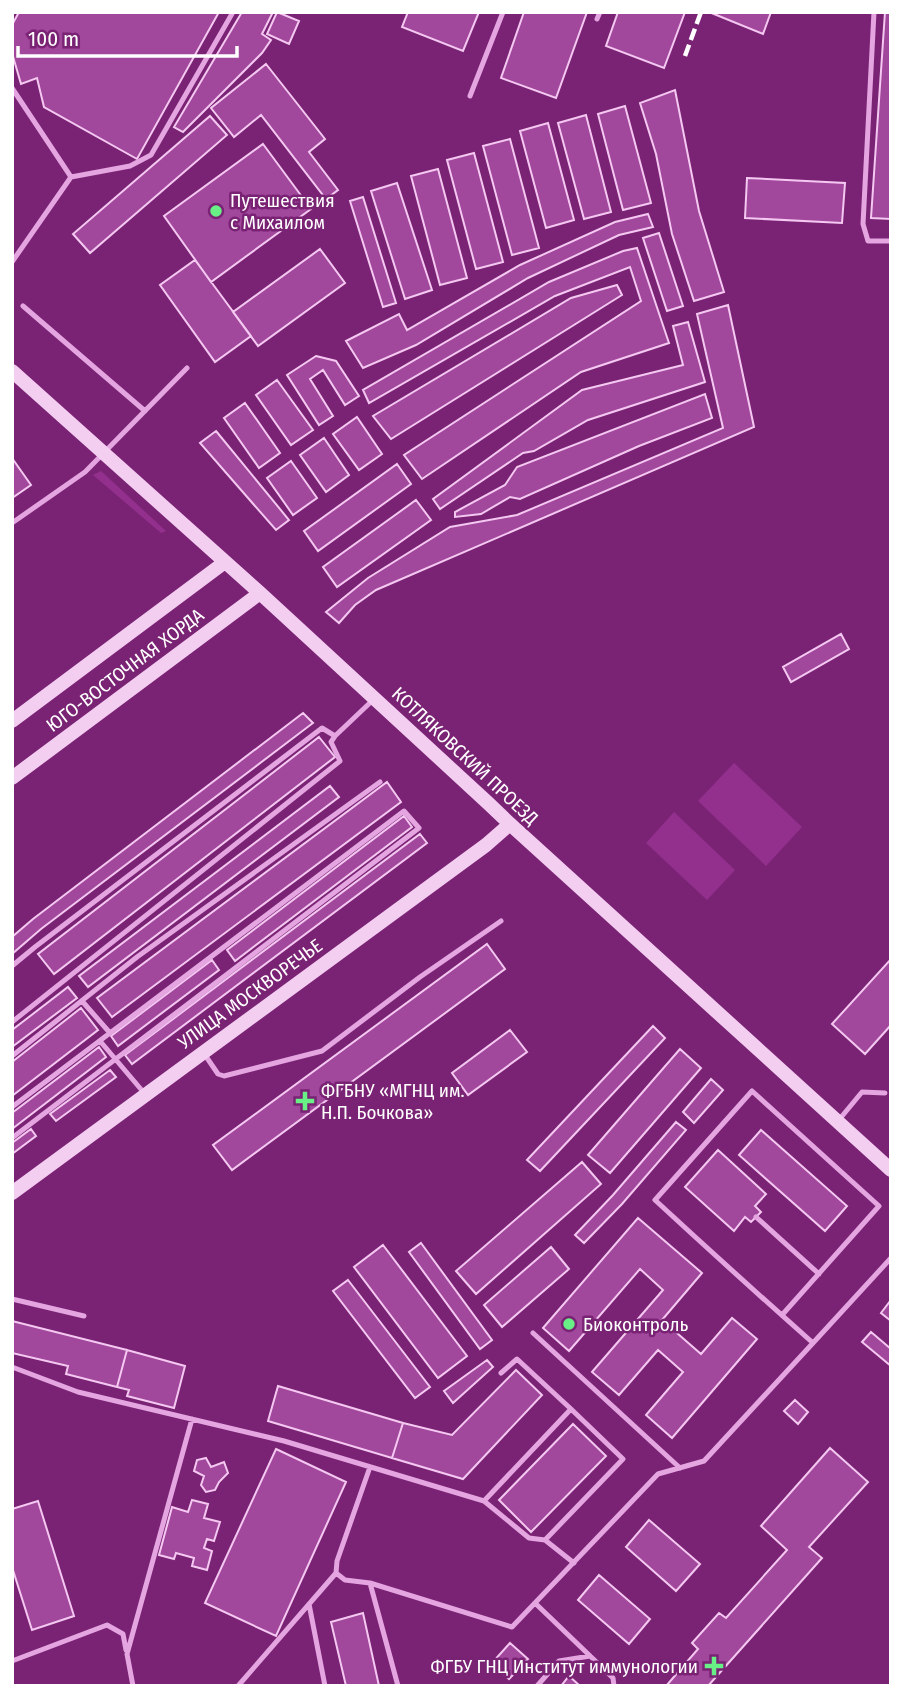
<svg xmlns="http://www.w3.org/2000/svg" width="903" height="1698" font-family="'Fira Sans Condensed',sans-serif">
	<rect width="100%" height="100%" fill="#7a2374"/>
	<!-- green -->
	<path fill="#93308e" d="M101,471L166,531L161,533L93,475Z
		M734,763L802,827L766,866L698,801Z
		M674,812L735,870L707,900L646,843Z"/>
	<!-- building -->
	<path fill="#a1479c" stroke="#f4c8f1" stroke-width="2" d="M19,12H219L137,159L44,107L37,78L21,84L12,53V25Z
		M242,12H273L262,34L271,40L262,53L183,132L174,127Z
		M277,12L299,21L289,44L267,34Z
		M408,12H479L463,51L402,27Z
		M524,12H587L556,98L501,78Z
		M618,12H685L664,68L606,46Z
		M709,12H771L763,34Z
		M885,12H891V219L871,218Z
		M266,64L325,139L309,152L338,190L326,199L261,115L234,137L211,108Z
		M675,90L699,211L724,292L694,301L672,234L656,154L640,103Z
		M625,106L651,203L623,210L598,114Z
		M586,115L611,212L584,219L558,123Z
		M210,116L227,135L90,253L73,234Z
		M548,123L574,220L546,228L520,131Z
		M510,139L539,248L512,255L483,146Z
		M263,144L311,209L211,282L164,216Z
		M474,153L503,262L476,269L447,160Z
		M438,169L467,278L440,285L411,176Z
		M747,178L845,183L842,223L745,218Z
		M397,183L432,290L405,299L371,191Z
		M363,197L396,303L383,307L350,201Z
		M648,214L653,227L619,235L528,278L416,345L363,368L346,341L399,314L407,330L520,265L615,222Z
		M659,233L683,306L667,311L643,238Z
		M637,248L669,343L581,372L422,479L404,455L641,301L630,267L555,296L369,403L363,390L549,282L623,251Z
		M320,249L345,283L258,346L233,312Z
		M195,260L251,336L215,362L160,285Z
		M617,285L622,295L391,439L373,416L571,298Z
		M728,305L754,427L376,590L355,605L339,623L326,612L368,578L450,527L517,515L723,428L697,314Z
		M688,322L705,382L588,420L534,451L523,453L440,509L433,499L582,390L683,365L673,326Z
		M316,356L336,361L359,396L345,405L323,370L310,379L333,416L319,425L287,375Z
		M277,380L313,430L291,445L256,395Z
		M705,394L712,418L639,446L520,499L510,497L481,514L455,517V512L505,485L517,467Z
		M245,403L280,453L259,468L224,418Z
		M357,417L382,454L359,470L333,434Z
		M216,431L289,520L276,530L200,443Z
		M324,438L349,475L326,492L300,455Z
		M12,458L31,485L12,498Z
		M291,461L317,498L293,515L267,478Z
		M397,464L411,484L318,551L304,531Z
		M416,500L431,520L337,587L323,567Z
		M841,634L849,649L791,682L783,667Z
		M303,713L313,723L41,929L12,954V937L33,919Z
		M319,737L335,757L54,974L38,954Z
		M387,782L401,802L112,1017L97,998Z
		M330,786L339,797L88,987L79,976Z
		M404,816L412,827L235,961L227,950Z
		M420,834L427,843L132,1064L125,1055Z
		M487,944L505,969L232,1170L213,1145Z
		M891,959V1025L865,1054L832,1024Z
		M212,960L219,970L118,1046L111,1036Z
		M68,987L77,998L12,1047V1030Z
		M81,1008L98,1030L12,1096V1062Z
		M653,1026L665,1038L540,1171L527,1160Z
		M510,1030L527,1052L468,1095L452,1073Z
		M99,1047L106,1057L12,1129V1113Z
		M680,1049L701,1068L610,1173L588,1155Z
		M110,1070L116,1077L56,1121L50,1114Z
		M711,1079L723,1090L694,1123L683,1112Z
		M676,1122L686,1130L622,1204L584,1243L575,1235L613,1195Z
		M31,1129L36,1136L12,1154V1143Z
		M761,1130L847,1206L825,1231L739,1155Z
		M718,1150L766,1194L755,1206L761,1212L751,1222L745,1217L734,1231L685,1187Z
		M582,1162L601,1184L476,1294L456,1271Z
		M638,1218L702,1273L662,1320L701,1354L732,1318L757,1339L672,1438L646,1415L683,1372L658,1350L619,1395L592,1372L663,1290L640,1269L569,1351L543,1328Z
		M421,1243L492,1340L480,1349L409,1252Z
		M383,1245L467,1356L438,1378L354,1267Z
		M551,1247L569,1269L502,1327L484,1305Z
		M348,1280L430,1387L415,1398L333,1291Z
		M891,1300V1321L881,1313Z
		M12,1321L127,1350L117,1387L66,1374L68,1366L12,1353Z
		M871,1332L891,1349V1366L862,1342Z
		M127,1350L185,1366L174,1408L127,1396L129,1390L117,1387Z
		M487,1360L493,1367L453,1403L444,1391Z
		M516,1370L542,1395L463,1479L392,1458L403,1423L452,1435Z
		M278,1386L403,1423L392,1458L268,1421Z
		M795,1400L808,1412L798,1424L784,1411Z
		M573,1424L606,1456L531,1532L499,1500Z
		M830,1448L868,1482L809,1547L822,1558L708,1686H666L698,1649L692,1643L719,1613L726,1618L787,1550L761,1526Z
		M276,1449L346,1482L276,1636L205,1603Z
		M206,1458L211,1467L224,1462L228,1473L219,1482L215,1490L206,1492L201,1485L204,1476L194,1471L197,1460Z
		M192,1500L208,1504L204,1518L220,1522L214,1541L207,1539L204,1548L212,1551L207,1570L192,1566L194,1558L176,1553L174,1559L159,1555L172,1507L188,1512Z
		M38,1501L74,1616L32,1630L12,1567V1509Z
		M649,1520L700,1564L676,1591L626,1547Z
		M599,1575L650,1619L629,1644L578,1600Z
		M363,1613L379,1686H346L331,1622Z
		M510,1643L528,1659L509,1679L492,1663Z
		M569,1676L580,1686H561Z"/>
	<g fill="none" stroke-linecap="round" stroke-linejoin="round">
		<!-- lane -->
		<path stroke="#e4a5e1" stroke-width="5" d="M874,12L863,224L868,241H891
			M597,19L600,12
			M12,88L71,177
			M470,96L503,12
			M12,262L71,177L130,166L151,155L233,12
			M23,306L145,411
			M12,523L85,472L187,368
			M12,966L35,947L322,728L335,736
			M82,1001L110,1033
			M12,1022L340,761L331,742L335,736L374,699
			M100,1041L145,1094
			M205,1055L218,1074L224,1076L322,1051L420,977L501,921
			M12,1056L137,957L380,782
			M12,1107L404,811L419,828L12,1138
			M838,1121L862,1092L885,1093
			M756,1217L819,1274
			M12,1299L84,1316
			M782,1315L879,1206L752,1091L655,1200C707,1248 760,1296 813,1343L891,1258
			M533,1333L680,1468
			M12,1367L78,1392L284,1441L484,1501L529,1538L545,1540L574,1563
			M501,1373L517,1359L571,1409
			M484,1501L571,1409L623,1459L545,1540
			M336,1573L337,1561L370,1467
			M370,1583L398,1686
			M535,1603L613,1678L614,1686
			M309,1604L325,1686
			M12,1661L107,1625L123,1634L126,1650
			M133,1686L127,1654L192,1419
			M238,1686L336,1573L345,1580L370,1583L512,1627L658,1474L704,1461L813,1343
			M537,1686L559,1661L590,1656"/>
		<!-- secondary -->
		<path stroke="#f4cef1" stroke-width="14" d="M12,371L260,593L488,803L510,824L891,1170
			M12,721L225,562
			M12,778L260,593
			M12,1193L486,845L510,824"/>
		<!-- rail -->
		<path stroke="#fff" stroke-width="4.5" stroke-dasharray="12 5" stroke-linecap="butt" d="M685,56L701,12"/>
	</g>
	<!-- markers -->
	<g fill="#68ef86" stroke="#7a2374" stroke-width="2.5">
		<circle cx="216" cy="211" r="7"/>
		<path d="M301.5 1090.5h7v7h7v7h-7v7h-7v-7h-7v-7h7z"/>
		<circle cx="569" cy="1324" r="7"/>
		<path d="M710.5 1655.5h7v7h7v7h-7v7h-7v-7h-7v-7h7z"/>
	</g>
	<g text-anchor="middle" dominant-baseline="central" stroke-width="5" stroke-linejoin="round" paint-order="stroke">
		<!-- poi labels -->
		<g font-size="19" fill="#fff" stroke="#7a2374" text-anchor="start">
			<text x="230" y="200">Путешествия<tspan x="230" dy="22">с Михаилом</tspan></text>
			<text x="321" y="1090">ФГБНУ «МГНЦ им.<tspan x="321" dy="22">Н.П. Бочкова»</tspan></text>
			<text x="583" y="1324">Биоконтроль</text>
			<text x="698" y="1666" text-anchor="end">ФГБУ ГНЦ Институт иммунологии</text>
		</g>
		<!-- street labels -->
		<g font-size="19" fill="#fff" stroke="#7a2374">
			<text transform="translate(125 670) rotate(-37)">ЮГО-ВОСТОЧНАЯ ХОРДА</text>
			<text transform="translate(465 756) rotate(43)">КОТЛЯКОВСКИЙ ПРОЕЗД</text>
			<text transform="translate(250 994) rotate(-36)">УЛИЦА МОСКВОРЕЧЬЕ</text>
		</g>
	</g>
	<!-- border -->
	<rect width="903" height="1698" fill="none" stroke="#ffffff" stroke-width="28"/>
	<!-- scale -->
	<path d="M18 46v10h219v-10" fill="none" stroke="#ffffff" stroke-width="3.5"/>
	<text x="28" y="46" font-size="21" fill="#ffffff" stroke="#7a2374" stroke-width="5" paint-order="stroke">100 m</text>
</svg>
